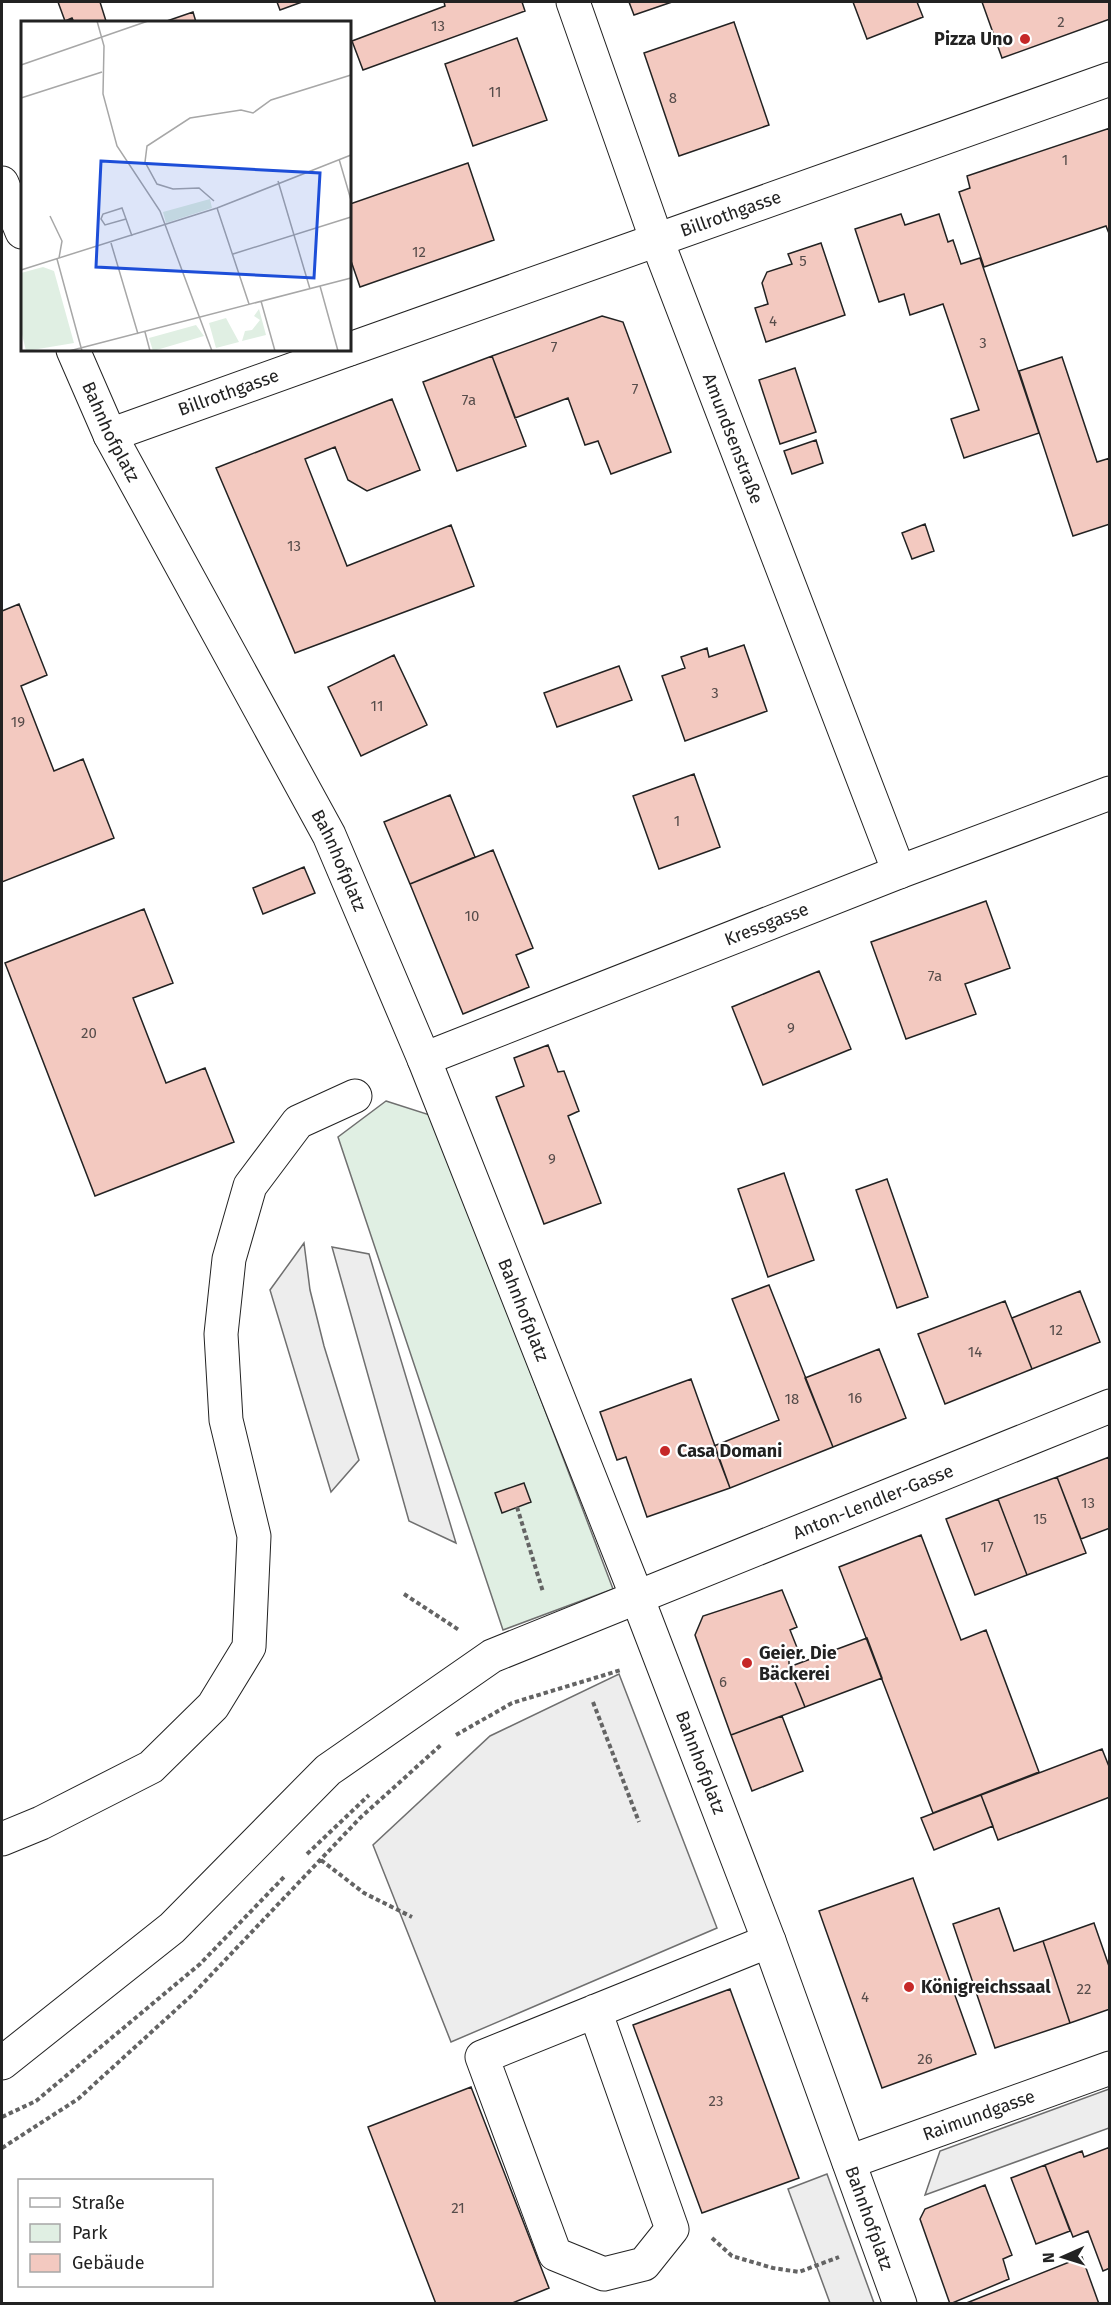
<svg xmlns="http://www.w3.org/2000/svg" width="1111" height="2305" font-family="'Fira Sans',sans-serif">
	<rect width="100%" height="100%" fill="#fff"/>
	<!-- green -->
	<path fill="#e0efe3" stroke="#6f6f6f" stroke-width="1.5" d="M386,1101L433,1116L613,1589L503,1630L338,1137Z"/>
	<!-- parking -->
	<path fill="#ededed" stroke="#6f6f6f" stroke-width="1.5" d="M304,1243L310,1290L324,1346L359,1460L331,1492L270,1290Z
		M332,1247L369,1254L456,1543L409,1521Z
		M619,1674L717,1928L451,2042L373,1845L490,1736Z
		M1109,2089V2128L925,2195L940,2151Z
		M827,2174L874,2303H830L788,2189Z"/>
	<!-- building -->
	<path fill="#f3c9c0" stroke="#222" stroke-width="1.5" d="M58,2H100L106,21L74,22L72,18L65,21Z
		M277,2H302L280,10Z
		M444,2H522L525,11L363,70L352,41L445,6Z
		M629,2H672L634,15Z
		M853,2H917L923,17L867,39Z
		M982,2H1110V19L1002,58Z
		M193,12L196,22H164Z
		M734,22L769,125L679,156L644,53Z
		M517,38L547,120L473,146L445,64Z
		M1110,128V236L1106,226L984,267L959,192L970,188L967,176Z
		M468,163L494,240L360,287L350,258V204Z
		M901,214L905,225L939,214L948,242L953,240L961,264L980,258L1039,433L964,458L951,419L979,410L943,304L910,315L904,294L879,302L855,229Z
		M821,243L845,315L766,342L755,308L768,304L762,283L767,272L792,264L788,254Z
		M602,316L623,322L671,452L611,474L598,441L585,445L568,398L515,418L492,356Z
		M492,356L526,446L457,471L423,382Z
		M1062,357L1097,462L1110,458V524L1073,536L1019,371Z
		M795,368L816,432L780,444L759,380Z
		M392,399L420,470L367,491L348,480L335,447L305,459L347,566L451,525L474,586L295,653L216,468Z
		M816,440L823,463L792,474L784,451Z
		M925,524L934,551L912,559L902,533Z
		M19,604L47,675L21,686L54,771L83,759L114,838L2,882V611Z
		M744,645L767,711L685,741L662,676L685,668L681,657L707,648L709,657Z
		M394,655L427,725L361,756L328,687Z
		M619,666L632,700L557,727L544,693Z
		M694,774L720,847L659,869L633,796Z
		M450,795L475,857L410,884L384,822Z
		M493,850L533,948L516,955L529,987L463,1014L410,884Z
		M304,867L315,893L263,914L253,888Z
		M986,901L1010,968L965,984L976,1014L906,1039L871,942Z
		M144,909L173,983L133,998L166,1083L205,1068L234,1142L95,1196L5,963Z
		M819,971L851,1049L763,1085L732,1007Z
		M548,1045L558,1072L564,1071L579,1111L568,1116L601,1203L544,1224L496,1097L524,1086L514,1058Z
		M784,1173L814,1260L768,1277L738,1189Z
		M887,1179L928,1297L897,1308L856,1190Z
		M769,1285L833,1447L730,1488L714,1446L779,1420L732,1299Z
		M1080,1291L1100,1342L1032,1369L1012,1318Z
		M1005,1301L1032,1369L945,1404L918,1334Z
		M879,1349L906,1418L833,1447L805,1378Z
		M691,1379L730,1488L647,1517L626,1457L617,1460L600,1412Z
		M1109,1457L1110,1528L1081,1539L1057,1477Z
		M1057,1477L1086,1553L1027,1575L998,1499Z
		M524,1483L531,1502L502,1513L495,1493Z
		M998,1499L1027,1575L975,1595L946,1519Z
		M921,1535L961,1640L986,1630L1039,1772L933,1813L839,1567Z
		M782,1590L797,1627L790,1630L800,1655L789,1660V1667L805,1707L731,1735L695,1635L703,1616Z
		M867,1638L882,1678L805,1707L789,1667Z
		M782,1716L803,1771L752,1791L731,1735Z
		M1102,1749L1110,1769V1797L998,1840L981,1795Z
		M981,1795L993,1826L934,1850L921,1818Z
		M913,1878L976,2054L882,2088L819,1911Z
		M999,1908L1014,1951L1043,1941L1070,2023L995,2048L953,1924Z
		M1094,1923L1110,1969V2009L1070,2023L1043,1941Z
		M730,1989L799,2178L702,2213L633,2025Z
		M471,2087L549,2288L510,2304H436L368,2127Z
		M1110,2147V2268L1103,2271L1088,2231L1073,2237L1045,2165L1082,2151L1084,2157Z
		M1045,2165L1070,2231L1036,2244L1011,2178Z
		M985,2185L1012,2255L1003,2259L1009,2279L950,2304L920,2219L925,2209Z
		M1082,2257L1099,2304H964Z"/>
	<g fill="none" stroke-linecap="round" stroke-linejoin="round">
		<defs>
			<g id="minor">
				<path id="s1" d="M573,2L656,238L899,872"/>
				<path d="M2,183L22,232"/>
				<path id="s2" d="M350,349L1110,79"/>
				<path id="s3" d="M73,350L110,435L329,835L424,1059L637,1597L769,1941L900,2304"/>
				<path id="s4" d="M110,435L347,350"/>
				<path id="s5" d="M424,1059L899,872L1110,793"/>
				<path d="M2,1839L41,1823L151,1767L213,1706L249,1647L254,1536L226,1420L221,1334L229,1259L250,1186L298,1122L355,1096"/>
				<path d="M595,2011L672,2229L644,2264L604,2274L555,2254L482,2057L769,1941"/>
				<path id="s6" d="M2,2063L172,1928L328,1770L492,1656L1110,1406"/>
				<path id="s7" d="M849,2162L1110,2068"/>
			</g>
		</defs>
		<!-- minor casing -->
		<use href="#minor" stroke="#222" stroke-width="35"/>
		<!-- path -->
		<path stroke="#646464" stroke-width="4" stroke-dasharray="4.5 3" stroke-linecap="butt" d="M517,1507L543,1592
			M404,1594L459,1630
			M593,1702L639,1822
			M456,1735L512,1703L621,1670
			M307,1854L369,1795
			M321,1860L364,1893L412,1917
			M2,2117L36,2101L200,1964L285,1876
			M2,2148L78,2099L191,1996L360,1818L442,1744
			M712,2238L732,2256L773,2268L799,2272L839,2257"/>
		<!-- minor -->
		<use href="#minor" stroke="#fff" stroke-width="33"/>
	</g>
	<!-- markers -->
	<g fill="#c62828" stroke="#fff" stroke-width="2">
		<circle cx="1025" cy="39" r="6"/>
		<circle cx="665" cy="1451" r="6"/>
		<circle cx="747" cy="1663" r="6"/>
		<circle cx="909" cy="1987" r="6"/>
	</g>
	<g text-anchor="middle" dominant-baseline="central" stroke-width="4.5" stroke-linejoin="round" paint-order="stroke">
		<!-- number labels -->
		<g font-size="15" fill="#564c4a">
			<text x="1061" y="22">2</text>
			<text x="438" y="26">13</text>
			<text x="495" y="92">11</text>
			<text x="673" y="98">8</text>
			<text x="1065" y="160">1</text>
			<text x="419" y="252">12</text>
			<text x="803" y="261">5</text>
			<text x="773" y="321">4</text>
			<text x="983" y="343">3</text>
			<text x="554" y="347">7</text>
			<text x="635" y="389">7</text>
			<text x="469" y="400">7a</text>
			<text x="294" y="546">13</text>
			<text x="715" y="693">3</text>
			<text x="377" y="706">11</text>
			<text x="18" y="722">19</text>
			<text x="677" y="821">1</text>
			<text x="472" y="916">10</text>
			<text x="935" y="976">7a</text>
			<text x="791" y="1028">9</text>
			<text x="89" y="1033">20</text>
			<text x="552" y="1159">9</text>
			<text x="1056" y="1330">12</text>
			<text x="975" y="1352">14</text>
			<text x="855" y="1398">16</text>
			<text x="792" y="1399">18</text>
			<text x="1088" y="1503">13</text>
			<text x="1040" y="1519">15</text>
			<text x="987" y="1547">17</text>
			<text x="723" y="1682">6</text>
			<text x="1084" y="1989">22</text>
			<text x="865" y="1997">4</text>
			<text x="925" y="2059">26</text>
			<text x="716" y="2101">23</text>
			<text x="458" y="2208">21</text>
		</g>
		<!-- poi labels -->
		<g font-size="18" font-weight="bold" fill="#222" stroke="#fff" text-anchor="start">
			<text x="1013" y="39" text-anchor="end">Pizza Uno</text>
			<text x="677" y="1451">Casa Domani</text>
			<text x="759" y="1653">Geier. Die<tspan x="759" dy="21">Bäckerei</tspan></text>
			<text x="921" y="1987">Königreichssaal</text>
		</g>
		<!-- street labels -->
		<g font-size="18" fill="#222" stroke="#fff">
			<text stroke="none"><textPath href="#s2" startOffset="404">Billrothgasse</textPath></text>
			<text stroke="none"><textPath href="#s4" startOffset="126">Billrothgasse</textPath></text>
			<text stroke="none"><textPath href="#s3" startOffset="90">Bahnhofplatz</textPath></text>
			<text stroke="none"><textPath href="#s1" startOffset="465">Amundsenstraße</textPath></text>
			<text stroke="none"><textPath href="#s3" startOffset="576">Bahnhofplatz</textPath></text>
			<text stroke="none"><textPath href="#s5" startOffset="368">Kressgasse</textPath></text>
			<text stroke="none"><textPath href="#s3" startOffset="1062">Bahnhofplatz</textPath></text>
			<text stroke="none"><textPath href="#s6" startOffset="1050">Anton-Lendler-Gasse</textPath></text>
			<text stroke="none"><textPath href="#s3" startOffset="1548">Bahnhofplatz</textPath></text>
			<text stroke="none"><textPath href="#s7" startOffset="138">Raimundgasse</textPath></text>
			<text stroke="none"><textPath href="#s3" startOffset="2034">Bahnhofplatz</textPath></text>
		</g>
	</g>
	<!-- overview -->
	<g transform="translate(21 21)">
		<rect width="330" height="330" fill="#fff"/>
		<path d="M189,178L191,187L145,202L142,191ZM22,246L33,250L53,322L5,330L0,309V252ZM238,288L245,314L221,320L224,310L231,309L239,299L233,295ZM205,297L218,321L195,327L188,302ZM175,304L183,315L132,330L128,317Z" fill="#e0efe3"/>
		<path fill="none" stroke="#a7a7a7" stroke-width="1.5" d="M76,0L83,25L82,73L96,125L139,190L191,330M0,44L127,0M0,77L81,51M318,138L330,179M257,160L289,268M193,180L178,167L152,168L136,163L124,141L126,125L169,97L220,89L232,92L250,79L330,54M196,187L228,283M29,195L41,220L38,237M105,198L84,204L80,198L82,193L101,187L105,198L111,215M90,222L117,313M212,233L330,196M36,238L61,330M0,249L196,187L330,134M299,265L317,330M240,280L254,330M124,311L129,330M48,330L330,257"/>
		<path fill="#1d4ed8" fill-opacity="0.15" stroke="#1d4ed8" stroke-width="3" d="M80,140L299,152L293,257L75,246Z"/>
		<rect width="330" height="330" fill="none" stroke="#222" stroke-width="3"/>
	</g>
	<!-- border -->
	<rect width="1111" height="2305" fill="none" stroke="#222222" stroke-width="6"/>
	<!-- legend -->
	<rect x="18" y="2179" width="195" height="108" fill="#ffffff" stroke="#a7a7a7" stroke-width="1.5"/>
	<rect x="30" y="2198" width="30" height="9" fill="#ffffff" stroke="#a7a7a7" stroke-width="1.5"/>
	<text x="72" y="2209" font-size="18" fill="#222222">Straße</text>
	<rect x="30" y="2224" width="30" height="18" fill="#e0efe3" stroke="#a7a7a7" stroke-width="1.5"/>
	<text x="72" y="2239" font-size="18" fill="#222222">Park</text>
	<rect x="30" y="2254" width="30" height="18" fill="#f3c9c0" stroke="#a7a7a7" stroke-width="1.5"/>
	<text x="72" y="2269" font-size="18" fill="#222222">Gebäude</text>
	<!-- north arrow -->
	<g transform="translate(1063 2257) rotate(267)" stroke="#ffffff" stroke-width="4.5" paint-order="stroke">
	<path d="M0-4.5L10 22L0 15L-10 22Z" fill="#222222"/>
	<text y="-9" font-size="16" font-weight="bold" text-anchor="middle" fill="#222222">N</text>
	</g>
</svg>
